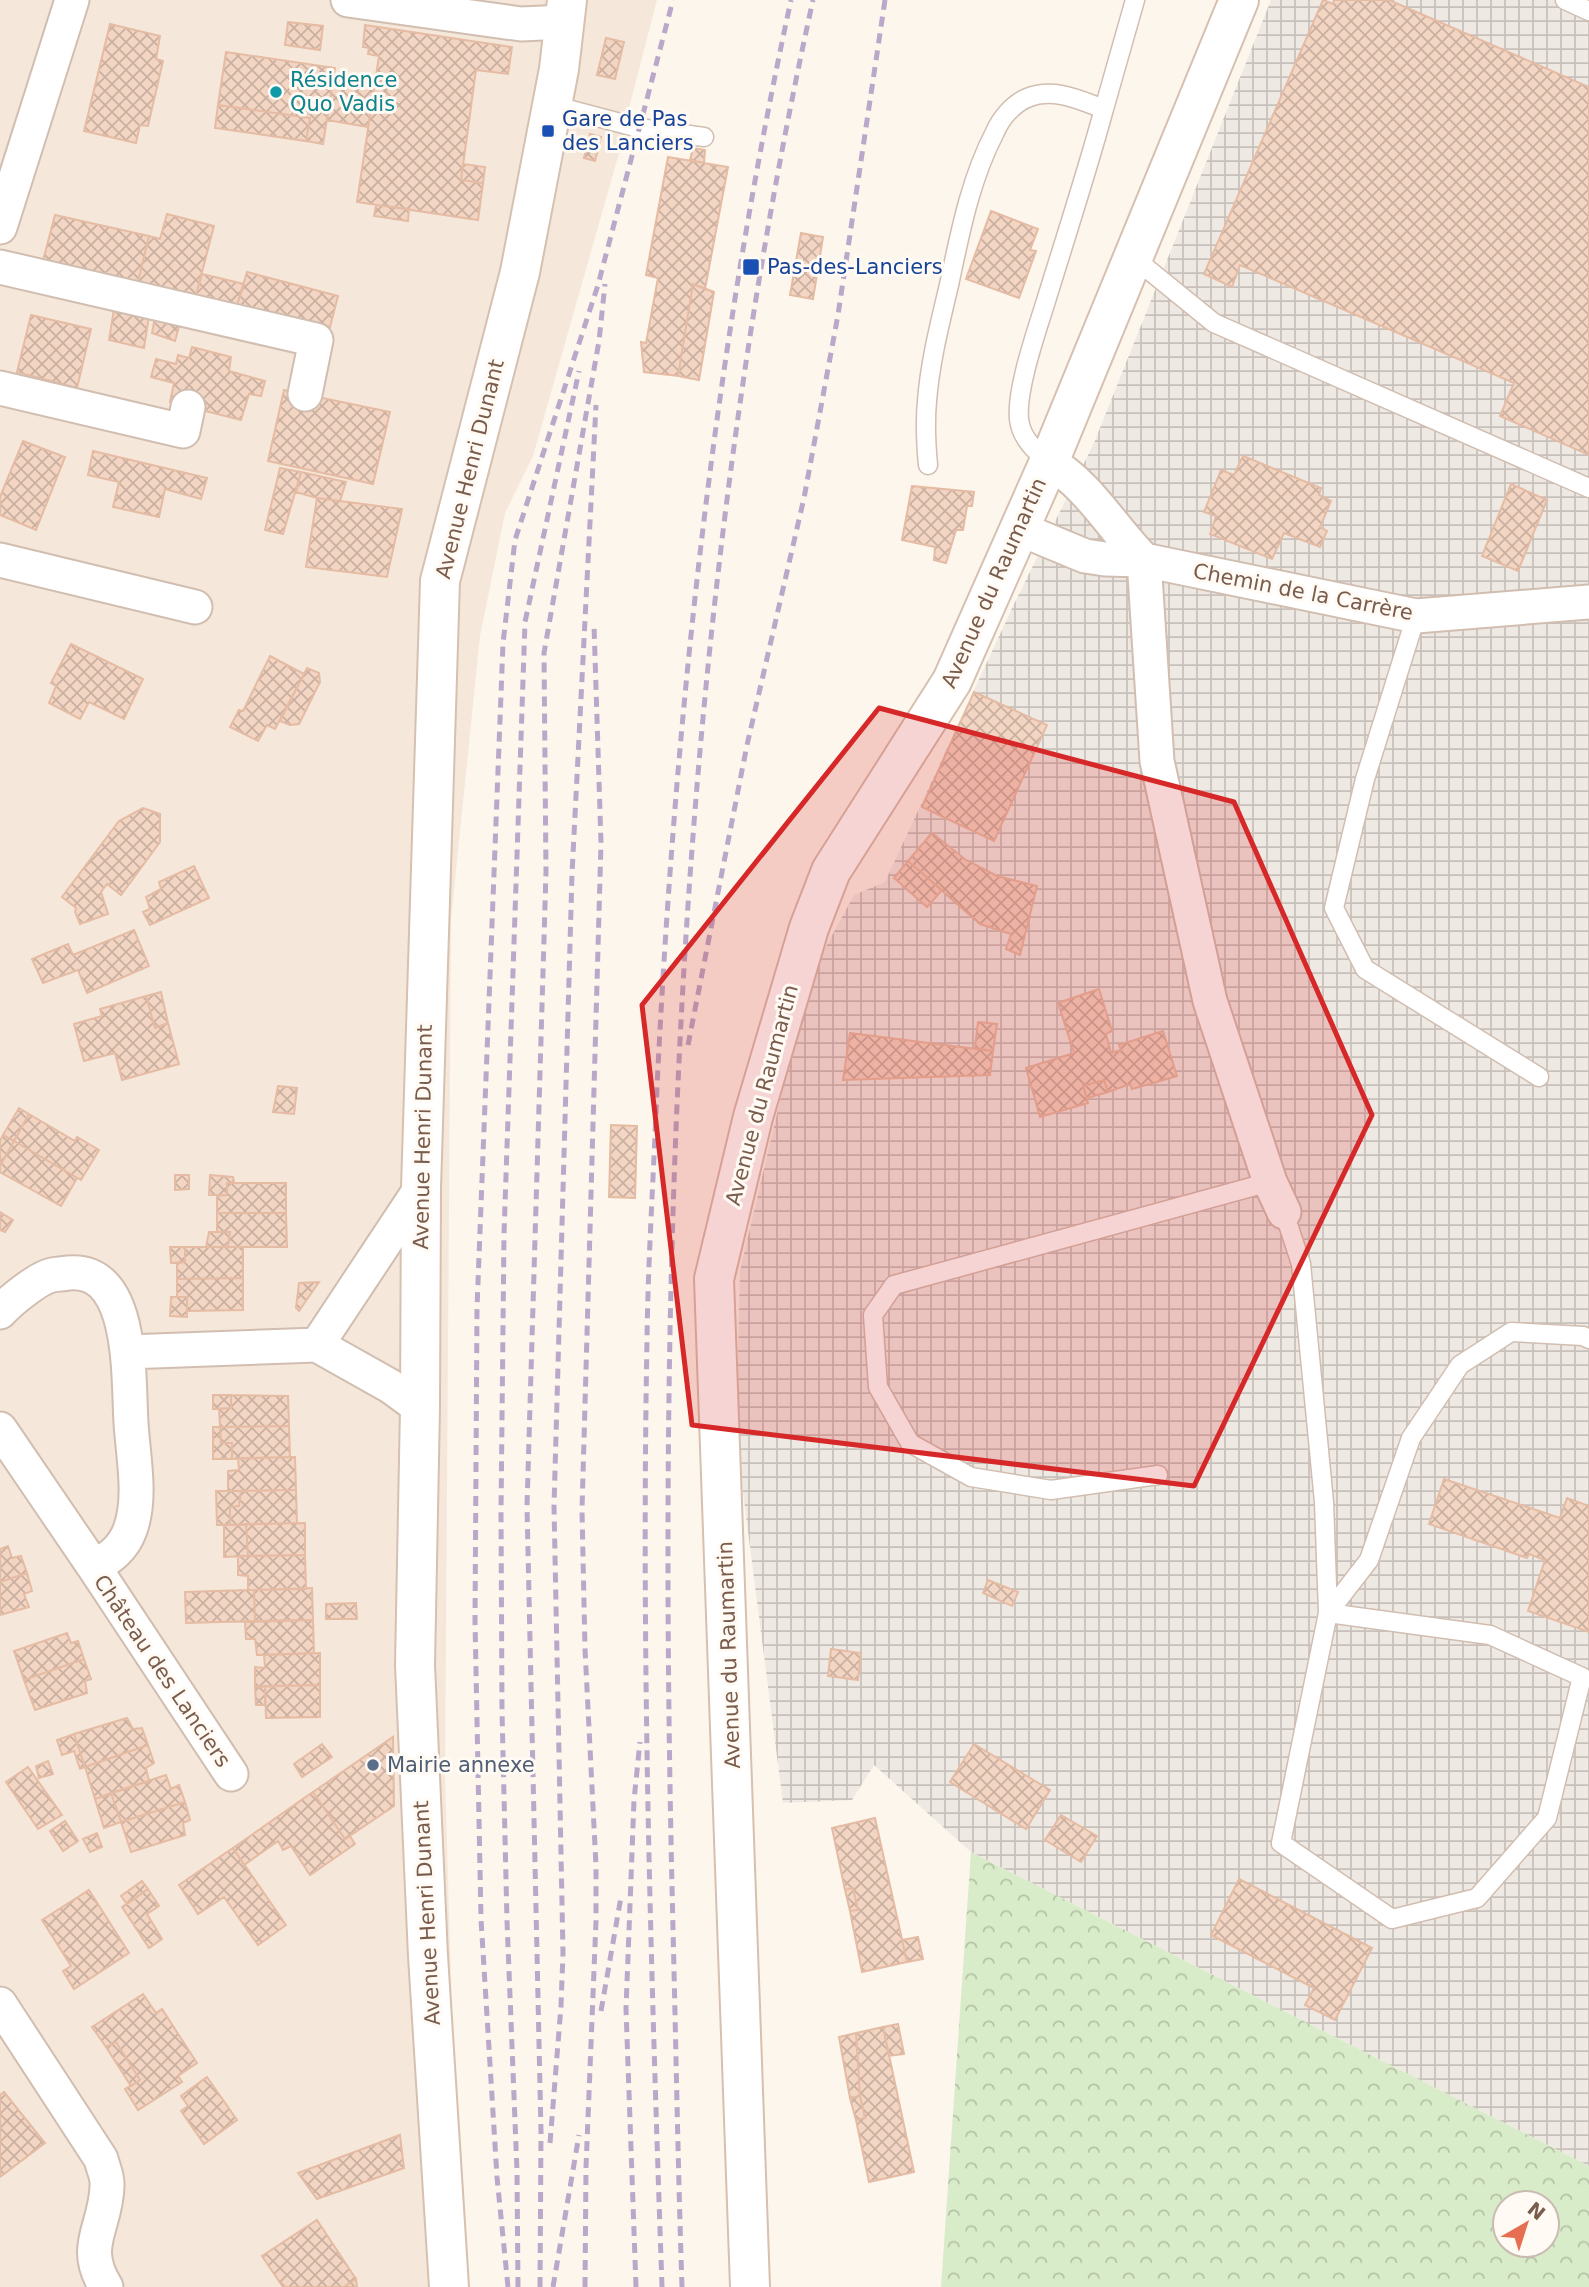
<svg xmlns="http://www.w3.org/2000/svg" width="1589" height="2287" font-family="'DejaVu Sans',sans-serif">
	<defs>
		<pattern id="industrial-grid" width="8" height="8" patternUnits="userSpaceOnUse" patternTransform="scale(1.75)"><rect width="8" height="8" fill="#efe9e4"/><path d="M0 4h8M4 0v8" fill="none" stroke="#c7c0bb"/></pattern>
		<pattern id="forest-crowns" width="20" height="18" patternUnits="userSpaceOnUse" patternTransform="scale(1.75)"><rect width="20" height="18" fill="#d8ecc9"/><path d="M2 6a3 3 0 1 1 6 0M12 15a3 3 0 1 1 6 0" fill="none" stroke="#b4c2a5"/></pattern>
		<pattern id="building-cross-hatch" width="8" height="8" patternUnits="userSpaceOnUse" patternTransform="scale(1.75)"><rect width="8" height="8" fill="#f3d5c3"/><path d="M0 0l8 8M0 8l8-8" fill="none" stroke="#cab0a1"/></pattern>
	</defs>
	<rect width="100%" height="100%" fill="#fdf6ec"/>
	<!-- residential -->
	<path fill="#f5e8da" d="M0,0H657L630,104L627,125L533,456L505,513L480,636L451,920L445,1775L460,2287H0Z"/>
	<!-- industrial -->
	<path fill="url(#industrial-grid)" d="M1271,0H1589V2166L971,1852L874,1765L852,1800L783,1803L736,1438L740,1271L809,978L854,895L885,882L1014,604L1094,443Z"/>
	<!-- forest -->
	<path fill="url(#forest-crowns)" fill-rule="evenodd" d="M971,1852L1589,2166V2287H941ZM1505,2203H1547V2245H1505Z"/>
	<!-- building -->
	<path fill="url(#building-cross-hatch)" stroke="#e6bba3" stroke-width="2" d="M1323,0L1333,4L1334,0H1389L1589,87V455L1500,416L1514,383L1240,265L1232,287L1204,274Z
		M288,22L323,26L320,50L285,45Z
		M110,24L160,36L156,59L163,61L148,126L140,125L136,143L84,131Z
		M365,25L512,47L508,74L476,70L461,180L483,183L478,220L357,202L379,56L368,54L369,48L363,47Z
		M606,38L624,42L615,79L597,75Z
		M226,52L335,68L323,144L306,141L310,118L218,105Z
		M333,80L374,86L368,127L327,120Z
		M218,105L310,118L306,141L215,128Z
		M590,134L601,137L595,161L584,158Z
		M693,148L705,150L704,163L690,160Z
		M668,157L728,167L705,289L693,284L678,376L644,372L641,342L646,343L658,278L646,275Z
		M463,164L485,167L483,183L461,180Z
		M376,205L409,209L408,221L374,216Z
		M991,211L1038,229L1030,250L1036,251L1019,298L966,279Z
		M167,214L214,226L196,295L151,285L149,293L136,290L149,236L160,239Z
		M55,215L149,236L136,290L41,268Z
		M801,233L823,237L813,299L790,295Z
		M247,272L338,296L330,327L237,305Z
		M202,274L244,284L237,305L196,295Z
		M693,284L714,292L699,380L678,376Z
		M114,309L149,316L144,348L109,340Z
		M31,315L91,329L77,388L17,372Z
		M155,317L180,323L175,341L152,333Z
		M192,347L231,357L229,371L265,381L261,396L249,394L241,420L170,402L174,383L151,377L156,359L176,364L178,355L189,358Z
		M284,390L390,412L373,484L268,461Z
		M23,441L65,457L36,530L0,515V497Z
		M93,451L207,478L201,499L165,489L159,517L113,507L119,482L88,475Z
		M1243,456L1321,488L1319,495L1331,501L1320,527L1327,531L1320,547L1284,533L1272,559L1210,534L1216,516L1204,512L1221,470L1234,475Z
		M280,468L301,472L283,534L265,530Z
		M301,472L346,482L340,501L317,498L296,492Z
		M1511,484L1547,500L1518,571L1482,556Z
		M912,486L974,492L972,506H967L963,530H956L946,563L934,560L935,547L902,540Z
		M317,498L402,509L387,577L306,567Z
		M71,644L143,679L124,719L89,702L80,719L49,703L56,686L51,683Z
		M270,656L304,674L275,729L267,725L258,741L230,727L239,710L243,711Z
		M307,668L319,673L320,682L299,724L290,725L280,721Z
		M974,692L1047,725L994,841L922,807Z
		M143,808L160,814V842L121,895L107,884L101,892L108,914L80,924L75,912L76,908L62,897L119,821Z
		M932,833L966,860L997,876L1037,886L1020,955L1006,949L1011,934L980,924L908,861Z
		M908,861L942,890L927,907L894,878Z
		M194,866L209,898L150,925L143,912L150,909L146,897L161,889L159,882Z
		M134,930L149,966L87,993L78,970L43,983L32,959L68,944L73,955Z
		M1099,989L1112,1031L1106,1034L1111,1053L1121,1050L1119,1045L1163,1031L1177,1076L1132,1089L1130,1084L1108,1092L1104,1080L1083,1086L1088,1103L1040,1117L1026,1068L1074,1053L1058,1003Z
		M161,992L168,1023L155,1028L146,996Z
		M146,996L155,1028L168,1023L179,1064L122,1080L115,1053L84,1061L74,1024L102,1016L100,1009Z
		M978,1022L997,1024L993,1051L975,1048Z
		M850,1033L993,1051L990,1075L843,1080Z
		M1104,1080L1108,1092L1087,1098L1083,1086Z
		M278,1086L297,1088L294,1114L273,1112Z
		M19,1108L29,1114L14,1141L3,1135Z
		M29,1114L75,1141L77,1137L99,1150L81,1180L14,1141Z
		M611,1125L637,1126L635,1198L609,1197Z
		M3,1135L14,1141L0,1166V1141Z
		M14,1141L77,1178L61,1206L0,1172V1166Z
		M175,1175H189V1189L175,1190Z
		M210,1175L233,1177L234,1182L227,1183V1195H209Z
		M227,1183H286V1213H217V1196L227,1195Z
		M0,1212L13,1220L5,1232L0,1230Z
		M217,1213H286L287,1247H228L230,1232H217Z
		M209,1232H230L228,1247H206Z
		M170,1247H185V1262L171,1263Z
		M185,1247H243V1278L177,1279V1263L185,1262Z
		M243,1278V1310L187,1311V1297H177V1279Z
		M319,1282L299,1311L296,1308L299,1283Z
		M171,1297H187V1317L170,1316Z
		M213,1395H231V1408L213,1409Z
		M231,1395L288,1396L289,1426L220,1427L219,1409L231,1408Z
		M289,1426L290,1457L232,1459V1443H221L220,1427Z
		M213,1427H220L221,1443H232V1459H213Z
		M295,1457L296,1490L228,1491V1471L239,1470L238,1458Z
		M1444,1479L1560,1518L1567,1498L1589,1506V1632L1528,1611L1545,1560L1529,1554L1527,1558L1429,1524Z
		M296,1490L297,1523L230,1525V1507L239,1506L241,1491Z
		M216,1491H241L239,1506L230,1507V1525H217Z
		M305,1523V1555L248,1556L246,1524Z
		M246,1524L248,1556L224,1557V1525Z
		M8,1546L12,1558L21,1556L27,1573L0,1582V1549Z
		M305,1555L306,1589L248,1590V1576L238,1575V1556Z
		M27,1573L32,1591L24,1594L29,1607L0,1615V1582Z
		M988,1580L1018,1592L1012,1606L983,1593Z
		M312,1588L313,1620L255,1621L254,1590Z
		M248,1590H254L255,1621L186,1623L185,1592Z
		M356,1603L357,1619H326V1604Z
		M313,1620L314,1653L257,1655L255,1639H246L245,1622Z
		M67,1633L71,1643L78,1641L84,1659L24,1680L14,1651Z
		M831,1649L861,1653L858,1680L828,1676Z
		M320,1653V1685L255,1687V1667L265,1668L264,1655Z
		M84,1659L91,1679L85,1681L87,1693L35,1710L24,1680Z
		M320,1685V1717L266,1718L265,1686Z
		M265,1686V1705H256L255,1687Z
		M127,1718L133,1729L142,1728L148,1745L85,1767L74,1734Z
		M74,1734L85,1767L80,1769L74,1751L62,1755L57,1740Z
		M393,1737L394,1806L345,1839L313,1792Z
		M322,1744L332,1757L302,1777L294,1764Z
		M974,1744L1050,1790L1026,1829L950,1782Z
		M148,1745L154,1763L146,1768L149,1781L95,1799L85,1767Z
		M48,1761L53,1774L39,1778L36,1766Z
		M28,1767L62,1815L38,1829L6,1782Z
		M166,1775L171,1789L179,1785L185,1802L121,1822L111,1793Z
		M313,1792L345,1839L350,1836L355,1844L310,1875L291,1846L283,1850L278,1841L244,1865L233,1848Z
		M111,1793L121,1822L104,1828L95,1799Z
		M185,1802L190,1820L183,1823L185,1835L131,1852L121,1822Z
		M1061,1815L1097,1836L1081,1862L1045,1840Z
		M875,1818L907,1962L862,1972L850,1911L858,1910L853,1888L845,1890L832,1828Z
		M65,1821L78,1841L63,1851L50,1831Z
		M97,1833L102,1847L90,1852L83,1839Z
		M233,1848L286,1925L258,1945L224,1897L198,1914L179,1885Z
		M1239,1879L1372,1948L1335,2020L1305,2005L1314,1988L1211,1935Z
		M142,1881L148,1889L127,1904L121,1896Z
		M853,1888L858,1910L850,1911L845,1890Z
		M148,1889L159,1906L147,1914L162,1939L149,1948L122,1907Z
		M89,1890L129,1953L74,1989L63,1971L71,1966L42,1920Z
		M918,1937L923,1959L907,1962L902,1940Z
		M143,1994L156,2013L162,2009L197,2063L178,2076L182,2082L138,2110L125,2089L140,2080L116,2042L106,2047L92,2027Z
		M898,2024L904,2054L889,2056L883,2027Z
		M883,2027L914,2172L869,2182L856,2120L865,2118L860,2096L856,2033Z
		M856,2033L860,2096L850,2098L839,2037Z
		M116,2042L140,2080L131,2086L106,2047Z
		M207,2077L237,2120L204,2144L181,2111L188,2106L181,2096Z
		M4,2092L45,2143L0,2177V2095Z
		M860,2096L865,2118L856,2120L850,2098Z
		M400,2135L404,2168L317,2199L298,2173Z
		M317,2220L356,2279L344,2287H283L262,2256Z
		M356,2279L357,2287H344Z"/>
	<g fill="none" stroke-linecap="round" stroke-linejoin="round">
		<defs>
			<path id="lane" d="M1565,0L1589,11
				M552,105L639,128L704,137
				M1104,109L1135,0
				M1134,258L1214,323L1589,488
				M928,465C926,444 925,422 927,401C930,362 940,323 949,285C960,233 970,180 995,132C1001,118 1013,104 1027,98C1054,87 1079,100 1104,109C1086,175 1065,239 1045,304C1036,333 1016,390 1019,419C1021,438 1035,451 1049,462
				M1416,616L1365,779L1334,908L1365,969L1539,1077
				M1284,1212L1301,1264L1324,1502L1328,1613L1281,1843L1392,1919L1477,1898L1547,1818L1582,1677L1490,1635L1328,1613L1369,1560L1411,1438L1460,1365L1511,1332L1583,1336L1589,1339
				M1158,1475L1051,1490L971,1477L910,1443L878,1387L873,1315L894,1285L1270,1182"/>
			<path id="street" d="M348,0L521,24L565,22
				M0,227L72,0
				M0,267L316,340L305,394
				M0,388L183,431L188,407
				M1049,462C1089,485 1112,528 1144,560
				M1020,529L1085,556L1105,559L1144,560L1416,616L1589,602
				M0,560L195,607
				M1144,560L1157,761L1210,1001L1270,1182L1284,1212
				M0,1312C10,1301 38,1278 52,1275C57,1274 63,1274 68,1273C135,1266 128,1380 131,1423C133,1456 142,1498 130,1530C123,1549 110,1558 94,1567L0,1429
				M317,1345L421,1188
				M127,1352L317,1345L390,1386L420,1408
				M94,1567L231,1774
				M0,2004L101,2159C103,2168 108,2177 107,2186C106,2228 80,2246 106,2287"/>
			<path id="secondary" d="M449,2287L428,1956L415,1665L420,1408L421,1188L440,581L520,272L559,69L567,0
				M750,2287L714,1279L753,1117L809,928L831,871L952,681L1049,462L1239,0"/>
		</defs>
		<!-- lane casing -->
		<use href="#lane" stroke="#d1beb0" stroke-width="21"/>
		<!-- street casing -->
		<use href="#street" stroke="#d1beb0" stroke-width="37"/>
		<!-- secondary casing -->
		<use href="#secondary" stroke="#d6c0b0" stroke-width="42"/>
		<!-- lane -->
		<use href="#lane" stroke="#fff" stroke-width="18"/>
		<!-- street -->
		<use href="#street" stroke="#fff" stroke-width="33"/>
		<!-- secondary -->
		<use href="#secondary" stroke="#fff" stroke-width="38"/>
		<!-- rail -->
		<path stroke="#b9a8c9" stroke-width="5" stroke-dasharray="10 7" stroke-linecap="butt" d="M688,1045L747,745L804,498L838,315L885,0
			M601,2011L621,1897
			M550,2143L561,2006L563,1953L554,1506L572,874L596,405
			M508,2287L497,2177L481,1919L475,1621L477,1308L503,643L515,540L598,285L673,0
			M518,2287L517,2171L507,1921L502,1711L501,1512L504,1234L525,622L579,371
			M540,2287L541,2132L527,1506L546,872L544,653L599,341L605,284
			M553,2287L579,2135
			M585,2287L586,2167L596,1921V1866L585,1649L582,1510L601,843L594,625
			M636,2287L626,2009L634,1800L640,1742
			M662,2287C651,1972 641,1656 647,1341C648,1256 654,1172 657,1087C675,722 713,358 791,0
			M682,2287C678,2168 676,2049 673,1929C657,1284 673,633 813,0"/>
	</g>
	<!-- marked area -->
	<path fill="#d62828" fill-opacity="0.2" stroke="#d62828" stroke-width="5" stroke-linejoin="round" d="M879,708L1234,802L1372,1115L1194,1486L692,1425L642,1005Z"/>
	<!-- markers -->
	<circle fill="#0f9aa8" stroke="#fffaf3" stroke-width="2.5" cx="276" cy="92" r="7"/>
	<g fill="#1a4fb4" stroke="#fffaf3" stroke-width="2.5">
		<rect x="541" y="124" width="14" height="14" rx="3.5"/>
		<rect x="742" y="258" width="18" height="18" rx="3.5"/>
	</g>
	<circle fill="#5c6f8a" stroke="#fffaf3" stroke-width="2.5" cx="373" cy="1765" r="7"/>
	<g text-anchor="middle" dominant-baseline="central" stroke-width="6" stroke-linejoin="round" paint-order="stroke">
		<!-- culture labels -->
		<g font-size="21" fill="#0d838f" stroke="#fffaf3" text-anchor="start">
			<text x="290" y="80">Résidence<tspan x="290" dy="24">Quo Vadis</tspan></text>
		</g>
		<!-- transit labels -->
		<g font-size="21" fill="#164399" stroke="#fffaf3" text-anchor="start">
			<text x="562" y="119">Gare de Pas<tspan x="562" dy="24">des Lanciers</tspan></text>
			<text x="767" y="267">Pas-des-Lanciers</text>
		</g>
		<!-- street labels -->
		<g font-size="21" fill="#7a5c4d" stroke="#fffaf3">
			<text transform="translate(470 469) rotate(-76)">Avenue Henri Dunant</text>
			<text transform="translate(994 583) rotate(-66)">Avenue du Raumartin</text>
			<text transform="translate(1303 592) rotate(11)">Chemin de la Carrère</text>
			<text transform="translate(762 1095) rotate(-75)">Avenue du Raumartin</text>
			<text transform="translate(423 1137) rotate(-89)">Avenue Henri Dunant</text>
			<text transform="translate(729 1655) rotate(-92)">Avenue du Raumartin</text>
			<text transform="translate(162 1671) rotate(56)">Château des Lanciers</text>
			<text transform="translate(427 1913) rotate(-93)">Avenue Henri Dunant</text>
		</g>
		<!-- service labels -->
		<g font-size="21" fill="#4e5e75" stroke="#fffaf3" text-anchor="start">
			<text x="387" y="1765">Mairie annexe</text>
		</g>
	</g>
	<!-- north arrow -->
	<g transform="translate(1526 2224) rotate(39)"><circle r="33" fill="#fffaf3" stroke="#cabbb1" stroke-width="2"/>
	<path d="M0-5L12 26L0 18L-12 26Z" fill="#e76f51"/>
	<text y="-10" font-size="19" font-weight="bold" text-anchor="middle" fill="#7a5c4d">N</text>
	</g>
</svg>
